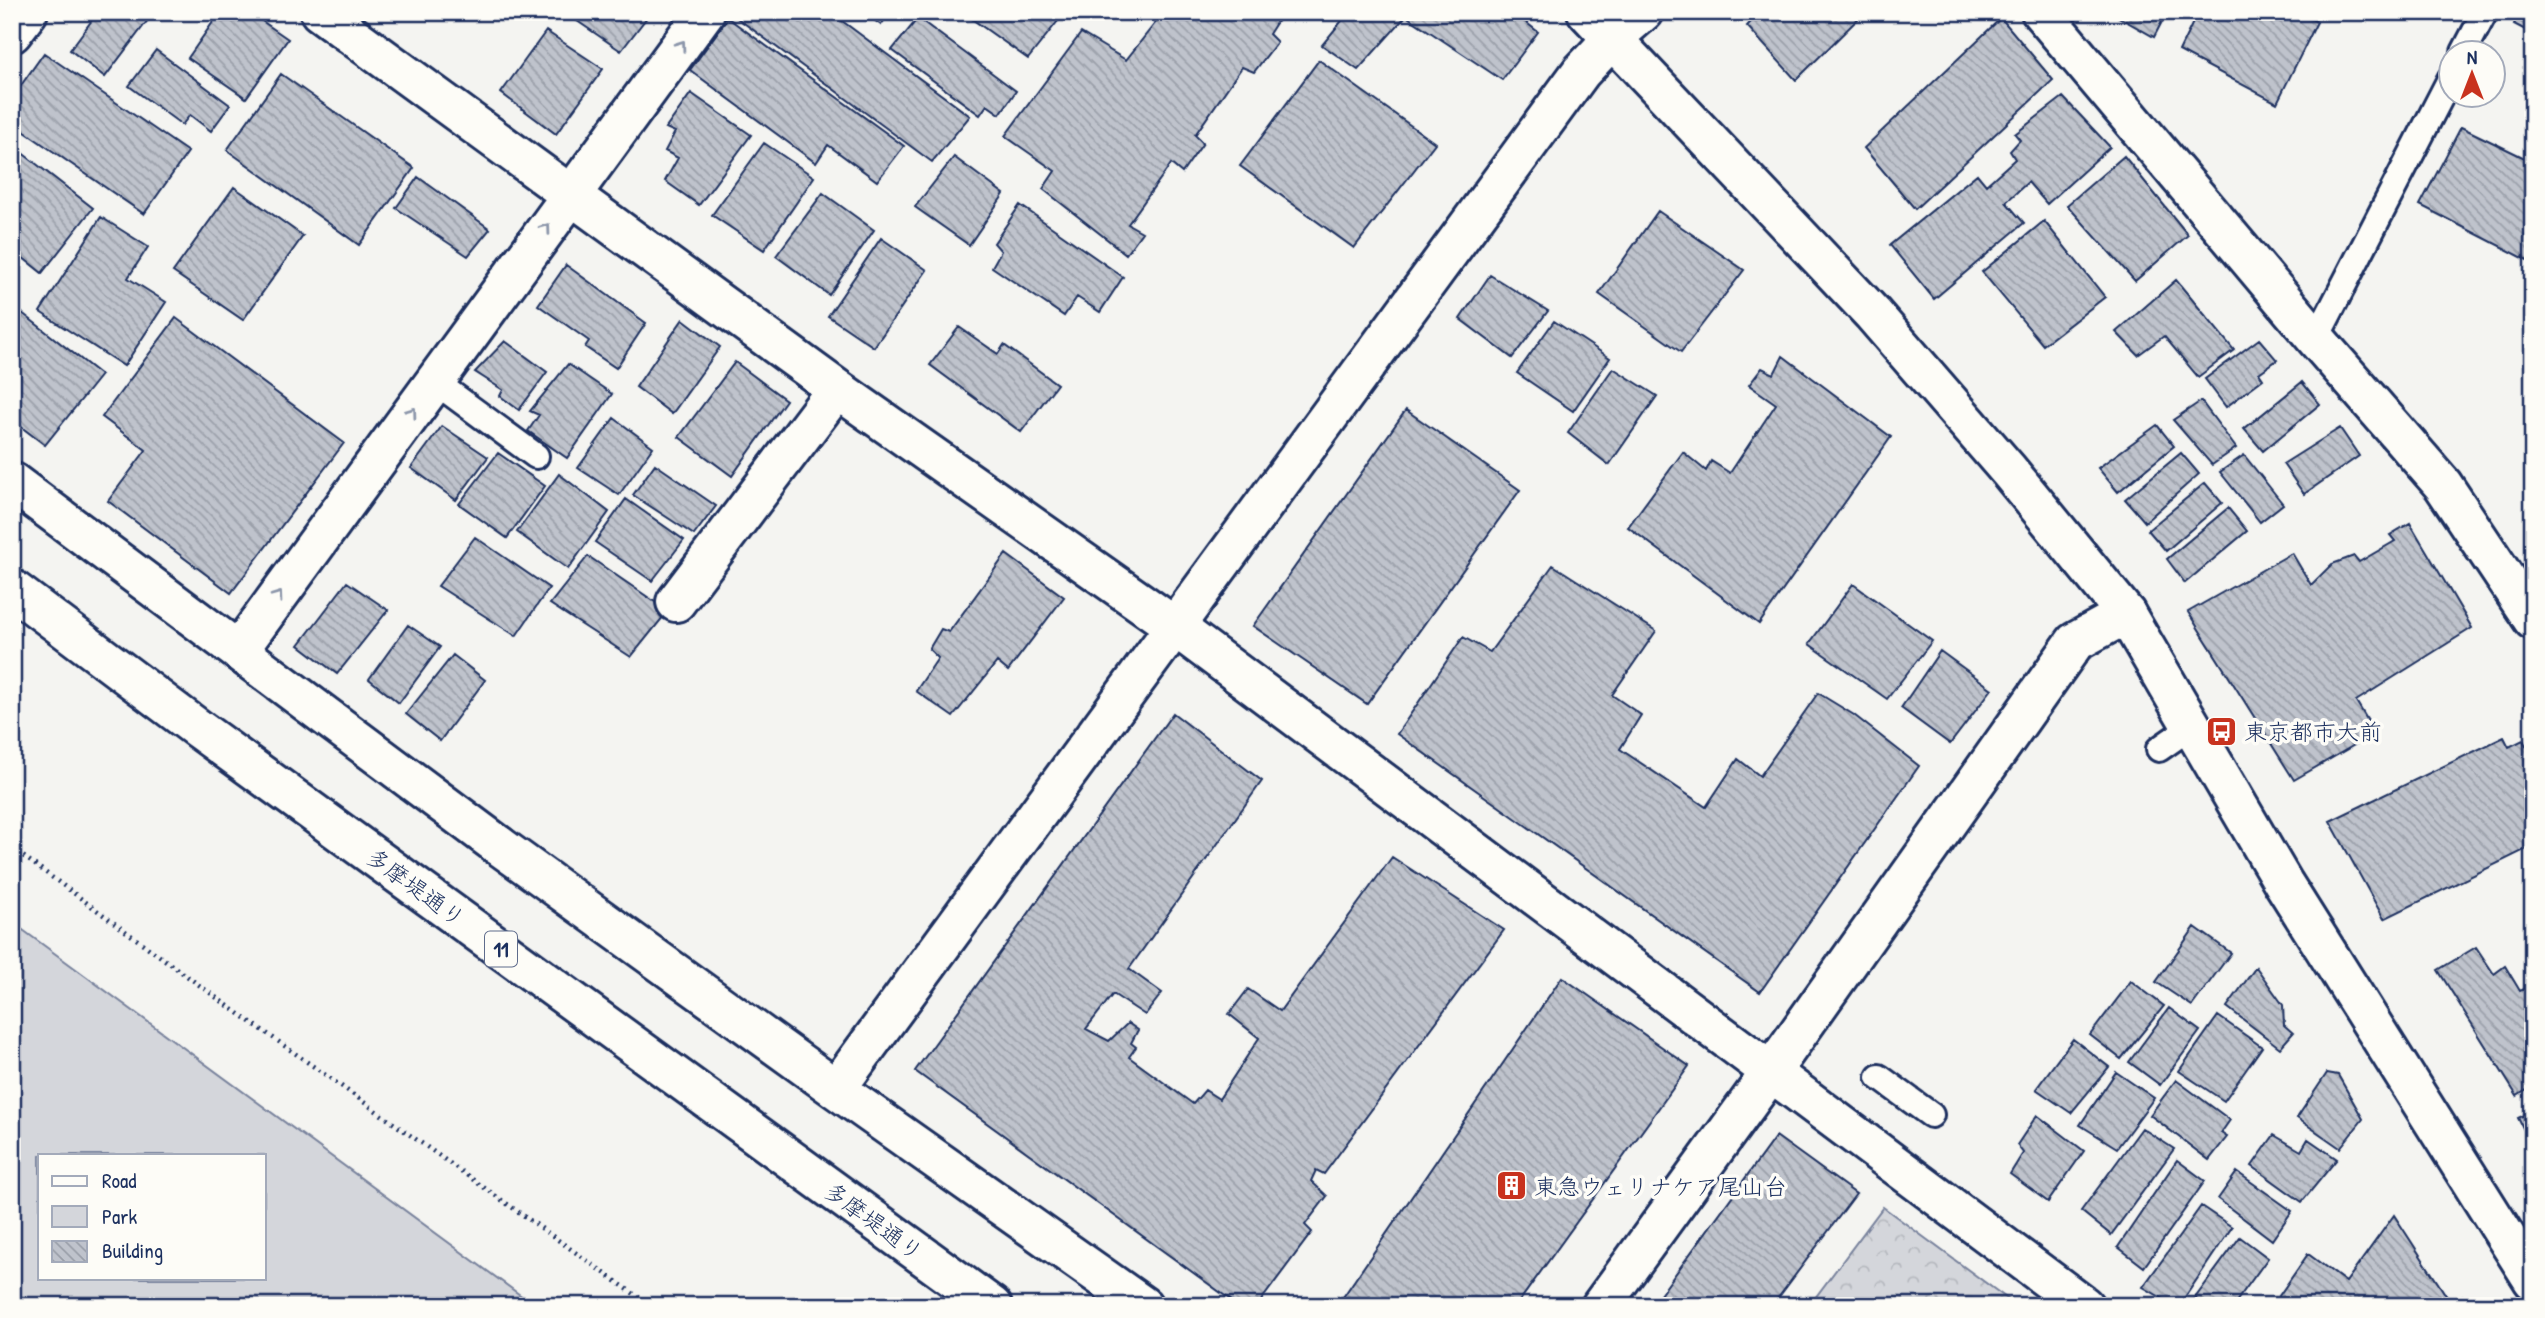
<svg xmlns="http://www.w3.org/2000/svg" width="2545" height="1318" font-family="'Patrick Hand','Klee One',sans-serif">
	<defs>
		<pattern id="forest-crowns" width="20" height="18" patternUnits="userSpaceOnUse" patternTransform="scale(1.75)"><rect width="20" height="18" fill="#d4d6db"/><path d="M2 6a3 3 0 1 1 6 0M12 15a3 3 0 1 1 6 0" fill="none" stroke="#b5b8be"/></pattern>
		<pattern id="building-back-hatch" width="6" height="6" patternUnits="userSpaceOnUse" patternTransform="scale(1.75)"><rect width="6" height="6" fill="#bfc3cc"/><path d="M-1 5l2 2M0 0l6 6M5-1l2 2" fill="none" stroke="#9a9fa9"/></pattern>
	</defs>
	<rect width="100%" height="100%" fill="#f4f4f1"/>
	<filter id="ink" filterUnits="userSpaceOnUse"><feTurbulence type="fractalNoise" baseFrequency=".0143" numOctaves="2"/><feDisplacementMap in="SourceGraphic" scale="14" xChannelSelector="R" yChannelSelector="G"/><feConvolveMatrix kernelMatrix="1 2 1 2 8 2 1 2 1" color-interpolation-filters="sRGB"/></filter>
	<g filter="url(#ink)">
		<!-- green -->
		<path fill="#d4d6db" stroke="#78829c" stroke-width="2" fill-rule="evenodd" d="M12,922L535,1306H12ZM40,1155H264V1278H40Z"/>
		<!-- forest -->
		<path fill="url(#forest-crowns)" stroke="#78829c" stroke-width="2" d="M1883,1207L2017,1306H1809Z"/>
		<!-- building -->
		<path fill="url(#building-back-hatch)" stroke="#1b2f5e" stroke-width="2" d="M98,12H154L105,77L70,50Z
			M220,12H249L288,39L246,98L188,58Z
			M564,12H651L621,51Z
			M735,12H830L970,116L932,162L733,15Z
			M863,12H890L881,25Z
			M962,12H1065L1028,59Z
			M1164,12H1283L1269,34L1277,42L1254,72L1242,67L1195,135L1203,143L1182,173L1171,164L1128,224L1142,232L1126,254L1043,189L1055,171L1005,136L1081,33L1126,60Z
			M1349,12H1513L1538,32L1502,80L1406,16L1358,70L1322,45Z
			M1760,12H1865L1796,80L1747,26Z
			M2110,12H2167L2154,37Z
			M2198,12H2297L2317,22L2277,103L2179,51Z
			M2520,12H2533V34L2514,24Z
			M728,18L904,146L877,181L828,145L816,163L690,70Z
			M918,18L1016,91L1000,114L987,105L980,115L892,50Z
			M2001,18L2053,80L1915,209L1864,148Z
			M546,31L603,69L556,134L501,93Z
			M156,50L230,105L211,131L190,115L182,125L129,86Z
			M44,53L188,152L144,214L12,123V98Z
			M1319,60L1435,143L1354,248L1240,166Z
			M281,74L414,168L359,245L227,150Z
			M691,93L751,135L699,205L665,181L678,158L665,151L675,132L666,128Z
			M2063,97L2110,147L2047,204L2028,182L2006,202L2024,223L1934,299L1890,245L1977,174L1986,185L2015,159L2010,151L2020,140L2015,134Z
			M2461,127L2533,162V263L2420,205Z
			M764,143L814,177L764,250L712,215Z
			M12,145L93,208L42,273L12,249Z
			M2124,156L2188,235L2135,281L2067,205Z
			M954,157L1004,194L969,245L915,207Z
			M418,177L490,229L468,256L396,208Z
			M234,187L303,236L243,320L173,272Z
			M823,193L874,230L829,295L776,256Z
			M1020,205L1123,277L1100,312L1077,297L1064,316L992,267L1001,251L994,243Z
			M1658,211L1744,270L1681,352L1599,294Z
			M101,217L148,247L128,278L166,302L124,366L40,312Z
			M2044,221L2105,297L2043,345L1982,272Z
			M881,238L927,270L874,347L828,316Z
			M566,265L646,323L616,368L585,347L589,341L538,305Z
			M1490,275L1548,311L1512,358L1460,319Z
			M2176,280L2234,350L2198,377L2164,336L2138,355L2116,332Z
			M12,305L101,375L45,445L12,420Z
			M176,318L344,443L231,593L108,501L146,450L102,417Z
			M683,319L720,347L672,414L636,387Z
			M1554,321L1610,358L1573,411L1517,373Z
			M959,327L998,354L1004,345L1057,384L1021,432L930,365Z
			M2259,339L2277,360L2259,373L2263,379L2226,407L2205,379Z
			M505,341L547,372L519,410L500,396L503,390L475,372Z
			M1783,356L1891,437L1759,624L1628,527L1683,452L1706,471L1711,461L1730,473L1776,404L1749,385L1762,368L1774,374Z
			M735,362L786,400L732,476L679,437Z
			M568,364L612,394L567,458L528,431L539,415L530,411Z
			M1613,368L1657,396L1609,465L1568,433Z
			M2302,382L2320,404L2263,451L2244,429Z
			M2201,401L2236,448L2212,465L2173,420Z
			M1406,410L1520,490L1367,704L1253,626Z
			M614,418L653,447L619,495L578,468Z
			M2157,425L2174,446L2118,492L2098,468Z
			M442,426L488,457L456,500L411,468Z
			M2340,428L2359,456L2304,494L2283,464Z
			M498,453L545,486L507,538L459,504Z
			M2181,453L2199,474L2145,522L2125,499Z
			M2244,455L2283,504L2260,522L2220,472Z
			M655,464L716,506L694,535L633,495Z
			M559,474L609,512L568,569L517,532Z
			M2205,483L2222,503L2166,551L2148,530Z
			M626,499L684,540L652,581L595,542Z
			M2228,508L2247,531L2185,583L2167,559Z
			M2410,523L2472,628L2356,701L2375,733L2294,780L2188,612L2292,553L2311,585L2332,564L2354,556L2359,562L2395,541L2390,535Z
			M475,537L549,588L516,636L438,586Z
			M1006,554L1064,597L1008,671L997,662L953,717L916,691L938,658L929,649L941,629L949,632Z
			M588,556L668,611L631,657L550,604Z
			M1553,565L1656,631L1612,695L1641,715L1620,749L1706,807L1738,759L1760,776L1818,693L1854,715L1919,766L1760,992L1397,734L1463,637L1490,652Z
			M347,582L388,610L337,674L299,645Z
			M1853,584L1932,641L1887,699L1809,644Z
			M408,625L440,647L399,703L369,679Z
			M1940,651L1992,689L1950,744L1901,708Z
			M453,655L485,680L440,741L406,714Z
			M1173,713L1262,781L1129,969L1162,993L1145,1015L1113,994L1086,1029L1109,1041L1128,1023L1138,1030L1131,1043L1136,1047L1129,1057L1193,1104L1205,1090L1219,1099L1259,1038L1229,1014L1248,989L1280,1011L1392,857L1504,930L1324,1174L1316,1170L1311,1181L1327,1196L1305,1225L1312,1232L1257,1306H1239L915,1071Z
			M2504,737L2509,747L2523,740L2533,759V846L2384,919L2330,821Z
			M2195,927L2231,953L2192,1006L2156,982Z
			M2476,947L2494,974L2505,966L2520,991L2533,985V1086L2517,1096L2438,970Z
			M2256,967L2283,1005L2284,1025L2293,1033L2280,1048L2227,1007Z
			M1562,977L1689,1066L1516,1306H1337Z
			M2131,981L2164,1006L2121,1059L2090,1035Z
			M2169,1008L2200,1031L2160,1085L2129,1062Z
			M2218,1016L2262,1047L2224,1101L2179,1071Z
			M2073,1039L2109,1067L2071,1113L2036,1089Z
			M2116,1072L2154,1098L2117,1148L2080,1125Z
			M2327,1073L2338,1075L2363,1119L2340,1148L2297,1118Z
			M2176,1080L2230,1120L2221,1133L2227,1137L2209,1160L2150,1115Z
			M2533,1111V1148L2518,1118Z
			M2037,1115L2084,1151L2048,1202L2010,1174L2023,1153L2017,1145Z
			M2142,1128L2174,1149L2111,1235L2081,1211Z
			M2274,1135L2301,1151L2308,1139L2337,1159L2302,1202L2252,1166Z
			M1776,1136L1856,1194L1772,1306H1652Z
			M2177,1160L2205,1181L2144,1267L2118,1247Z
			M2237,1172L2292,1211L2272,1240L2218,1199Z
			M2201,1206L2232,1227L2179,1306H2176L2143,1287Z
			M2394,1215L2451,1303L2462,1296L2468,1306H2272L2308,1254L2346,1282Z
			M2240,1237L2268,1258L2233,1306H2205L2195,1298Z"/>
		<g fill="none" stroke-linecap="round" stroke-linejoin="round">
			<defs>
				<path id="service" d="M2464,52L2485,12
					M2316,339L2450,79
					M434,381L536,456
					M2159,749L2192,726
					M1879,1077L1931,1115"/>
				<path id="minor" d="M320,12L837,389L1174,626L2084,1306
					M2041,12L2316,339L2443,485L2533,620
					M12,33L28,12
					M1612,39L1643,12
					M12,482L498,845
					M676,602L837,389
					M238,651L705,12
					M1601,1306L1770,1073L2075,642L2126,614"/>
				<path id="tertiary" d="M1587,12L1873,314L2009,471L2126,614L2284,884L2533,1280
					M498,845L836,1089L1143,1306
					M836,1089L1581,72L1612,39"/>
				<path id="primary" d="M12,589L197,728L992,1306"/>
			</defs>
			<!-- service casing -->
			<use href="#service" stroke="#1b2f5e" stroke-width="30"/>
			<!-- minor casing -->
			<use href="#minor" stroke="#1b2f5e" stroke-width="44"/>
			<!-- tertiary casing -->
			<use href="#tertiary" stroke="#1b2f5e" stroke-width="44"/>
			<!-- primary casing -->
			<use href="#primary" stroke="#1b2f5e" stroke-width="44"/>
			<!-- path -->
			<path stroke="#1b2f5e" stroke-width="4.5" stroke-dasharray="2 5" stroke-linecap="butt" d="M12,848L210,993L651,1306"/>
			<!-- service -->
			<use href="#service" stroke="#fdfcf7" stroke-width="24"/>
			<!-- minor -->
			<use href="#minor" stroke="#fdfcf7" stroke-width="38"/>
			<!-- tertiary -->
			<use href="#tertiary" stroke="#fdfcf7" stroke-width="38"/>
			<!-- primary -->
			<use href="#primary" stroke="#fdfcf7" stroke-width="38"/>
		</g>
		<!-- one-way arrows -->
		<defs><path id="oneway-chevron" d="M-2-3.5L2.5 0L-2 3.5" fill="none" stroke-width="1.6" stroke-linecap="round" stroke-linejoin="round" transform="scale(1.75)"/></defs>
		<g stroke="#8c96aa">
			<use href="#oneway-chevron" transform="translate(681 45) rotate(-54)"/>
			<use href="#oneway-chevron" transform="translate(546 228) rotate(-54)"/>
			<use href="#oneway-chevron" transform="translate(412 412) rotate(-54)"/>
			<use href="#oneway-chevron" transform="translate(278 596) rotate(-54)"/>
		</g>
	</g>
	<!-- icons -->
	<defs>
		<symbol id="bus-square" viewBox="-11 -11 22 22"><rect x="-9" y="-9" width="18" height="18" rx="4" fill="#c8321e" stroke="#fdfcf7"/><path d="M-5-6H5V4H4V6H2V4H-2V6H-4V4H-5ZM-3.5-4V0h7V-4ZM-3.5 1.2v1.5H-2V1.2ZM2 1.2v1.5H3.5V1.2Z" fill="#fff"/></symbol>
		<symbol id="building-square" viewBox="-11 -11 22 22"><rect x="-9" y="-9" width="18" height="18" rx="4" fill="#c8321e" stroke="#fdfcf7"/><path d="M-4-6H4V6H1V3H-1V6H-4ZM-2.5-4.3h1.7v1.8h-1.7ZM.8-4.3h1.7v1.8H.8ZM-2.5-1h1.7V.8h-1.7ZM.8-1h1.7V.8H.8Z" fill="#fff"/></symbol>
	</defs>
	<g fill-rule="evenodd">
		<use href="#bus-square" x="2204" y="714" width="35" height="35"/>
		<use href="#building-square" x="1494" y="1168" width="35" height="35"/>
	</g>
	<g text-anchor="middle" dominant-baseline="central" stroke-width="7" stroke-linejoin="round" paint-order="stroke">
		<!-- shield labels -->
		<rect fill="#fdfcf7" stroke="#5f6c8c" stroke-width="2" x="485" y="931.5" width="32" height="35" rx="5"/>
		<g font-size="21" font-weight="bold" fill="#1b2f5e">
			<text x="501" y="949">11</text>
		</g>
		<!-- poi labels -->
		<g font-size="23" fill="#1b2f5e" stroke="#fdfcf7" text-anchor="start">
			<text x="2244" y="731">東京都市大前</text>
			<text x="1534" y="1186">東急ウェリナケア尾山台</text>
		</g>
		<!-- street labels -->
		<g font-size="23" fill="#1b2f5e" stroke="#fdfcf7">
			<text transform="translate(416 887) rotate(36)">多摩堤通り</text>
			<text transform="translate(874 1221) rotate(36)">多摩堤通り</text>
		</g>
	</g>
	<!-- margin -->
	<rect width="2545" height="1318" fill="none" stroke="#fdfcf7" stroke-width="42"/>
	<rect x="21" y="21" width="2503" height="1276" fill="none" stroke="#1b2f5e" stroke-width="2.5" filter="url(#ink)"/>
	<!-- legend -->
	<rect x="38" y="1154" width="228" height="126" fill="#fdfcf7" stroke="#a3aaba" stroke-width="2"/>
	<rect x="52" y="1176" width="35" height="10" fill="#fdfcf7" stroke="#a3aaba" stroke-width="2"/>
	<text x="102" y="1188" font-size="21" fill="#1b2f5e">Road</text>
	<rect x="52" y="1206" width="35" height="21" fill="#d4d6db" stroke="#a3aaba" stroke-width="2"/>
	<text x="102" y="1224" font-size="21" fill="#1b2f5e">Park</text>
	<rect x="52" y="1241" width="35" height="21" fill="url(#building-back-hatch)" stroke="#a3aaba" stroke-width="2"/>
	<text x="102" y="1258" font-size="21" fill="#1b2f5e">Building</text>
	<!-- north arrow -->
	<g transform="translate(2472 74)"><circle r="33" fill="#fdfcf7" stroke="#a3aaba" stroke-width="2"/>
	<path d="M0-5L12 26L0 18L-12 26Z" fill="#c8321e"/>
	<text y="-10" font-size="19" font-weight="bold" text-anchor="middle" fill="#1b2f5e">N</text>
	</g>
</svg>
